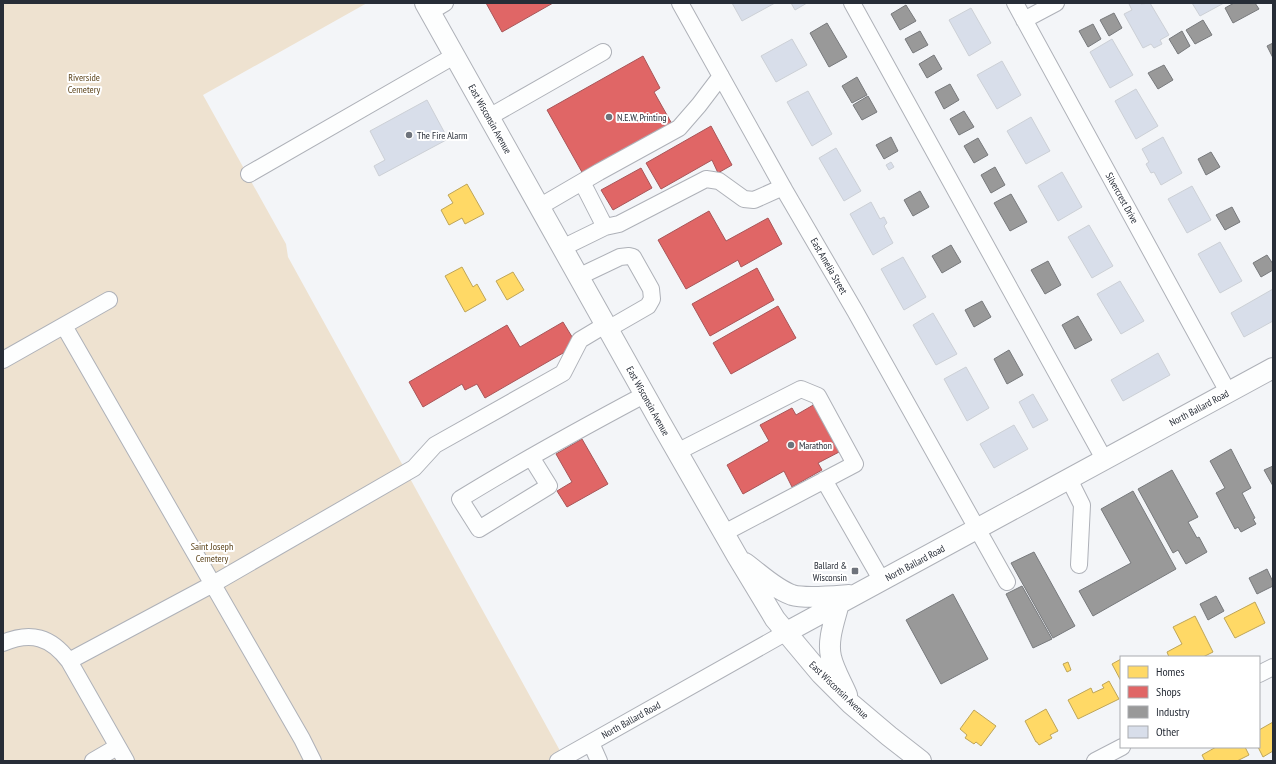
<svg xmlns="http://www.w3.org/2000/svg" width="1276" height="764" font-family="'PT Sans Narrow',sans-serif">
	<rect width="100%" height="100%" fill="#f3f5f8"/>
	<!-- green -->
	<path fill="#eee2d0" d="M3,3H367L203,95L286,244L288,257L564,758L558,761H3Z"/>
	<!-- homes -->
	<path fill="#ffd966" stroke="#bea558" d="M467,184L484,214L465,224L462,218L449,225L441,210L453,203L448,195Z
		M462,267L473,287L477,284L486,300L465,312L445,276Z
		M513,272L524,290L507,300L496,281Z
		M1255,602L1265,623L1235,638L1224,618Z
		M1195,616L1213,652L1203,657H1169L1167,652L1182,644L1173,627Z
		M1121,659V681L1112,664Z
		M1068,662L1071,670L1067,672L1063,664Z
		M1109,681L1119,699L1078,719L1068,700L1091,688L1093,693L1104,688L1102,685Z
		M1046,709L1058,731L1050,735L1052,738L1039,745L1037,742H1036L1025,721Z
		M974,710L996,726L981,746L976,742L974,744L965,738L967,735L960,729Z
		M1273,722V751L1263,757L1258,747H1259V730Z
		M1216,747H1245L1249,755L1237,761H1205L1202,755Z"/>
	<!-- shops -->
	<path fill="#e06666" stroke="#a85558" d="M486,3H553L502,32Z
		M643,56L660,88L654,92L672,124L583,174L547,110Z
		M711,126L732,165L718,173L712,160L661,189L646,163Z
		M641,168L652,188L613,210L601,190Z
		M709,211L726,241L768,218L782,244L741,267L738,260L686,289L658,240Z
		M757,268L774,300L710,336L692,304Z
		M778,306L796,338L731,374L713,343Z
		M563,322L577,345L485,398L477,384L465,390L462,384L423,407L409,382L507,325L520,347Z
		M815,404L841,451L818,463L822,470L792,487L784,471L743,494L727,465L769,441L760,425L792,408L796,415Z
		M582,439L608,484L567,507L557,491L572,482L556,454Z"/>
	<!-- industry -->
	<path fill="#999" stroke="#77797c" d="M1234,3H1255L1259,9L1233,23L1225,8Z
		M906,5L916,21L900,30L891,14Z
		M1114,13L1122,28L1109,36L1100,20Z
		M1203,20L1212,35L1195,44L1186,30Z
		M827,23L847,57L829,67L810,33Z
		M1093,24L1101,39L1088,47L1079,31Z
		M920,31L928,45L913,53L905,39Z
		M1182,31L1190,46L1178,54L1169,39Z
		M1273,43V58L1267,46Z
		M934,55L942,69L927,78L919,64Z
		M1164,65L1173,80L1158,89L1148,73Z
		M857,77L867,95L852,103L842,86Z
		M950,84L959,100L944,109L935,92Z
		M868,96L877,112L862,120L853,105Z
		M964,111L974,127L959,135L950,119Z
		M891,137L898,151L884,159L876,145Z
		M978,138L988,155L974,163L964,146Z
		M1211,152L1220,167L1206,175L1198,159Z
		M995,167L1005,185L991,193L981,175Z
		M920,191L929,207L913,216L904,200Z
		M1011,194L1027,222L1010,231L994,203Z
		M1232,207L1240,222L1225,230L1216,215Z
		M951,245L961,262L942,273L932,256Z
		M1267,255L1273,264V270L1261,277L1253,263Z
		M1048,261L1061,285L1045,294L1031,270Z
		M982,301L991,317L974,327L965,310Z
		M1078,316L1092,340L1075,349L1062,325Z
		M1009,350L1023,375L1007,384L994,359Z
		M1231,449L1251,488L1242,493L1255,518L1253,519L1256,524L1241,532L1238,527L1235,529L1216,493L1225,488L1210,461Z
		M1273,466V486L1264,470Z
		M1172,470L1198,517L1188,522L1197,538L1199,537L1207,552L1186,564L1178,550L1173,553L1138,489Z
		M1133,491L1176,569L1093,616L1079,591L1131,563L1101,509Z
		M1034,552L1075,626L1053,638L1011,563Z
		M1267,569L1273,582V586L1257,594L1249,578Z
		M1022,586L1052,639L1033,648L1006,594Z
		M953,594L988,659L941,684L906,620Z
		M1216,596L1224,611L1208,620L1200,604Z"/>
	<!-- building -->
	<path fill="#d8deea" stroke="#ccd0d6" d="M732,3H775L742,21Z
		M791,3H807L795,10Z
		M1131,3H1140L1141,4L1150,3L1169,35L1160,40L1162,44L1154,48L1151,44L1143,48L1124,14L1132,10L1129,4Z
		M1192,3H1224L1200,16Z
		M971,8L991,43L969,56L949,20Z
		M792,39L807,65L776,82L761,56Z
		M1112,39L1133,75L1110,88L1090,52Z
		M1002,61L1021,95L997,109L977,75Z
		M1136,89L1158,126L1136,139L1115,101Z
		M808,91L832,134L812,146L787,102Z
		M427,100L448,139L379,176L374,166L385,160L370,131Z
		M1031,117L1050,151L1026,164L1007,131Z
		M1163,137L1182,173L1161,185L1154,172L1151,173L1146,164L1149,162L1142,149Z
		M836,148L861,191L844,201L819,158Z
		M891,162L894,167L889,170L886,165Z
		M1062,172L1082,207L1058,221L1038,186Z
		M1192,186L1211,220L1187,233L1168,199Z
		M871,202L880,219L884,217L887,223L884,226L893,243L873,255L850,214Z
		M1089,225L1113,266L1092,278L1068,237Z
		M1220,242L1242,281L1220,293L1198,254Z
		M903,257L926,297L904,310L881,269Z
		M1120,281L1144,321L1121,334L1097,294Z
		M1273,289V321L1244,337L1231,313Z
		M933,313L957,354L936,365L913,325Z
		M1158,353L1170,375L1123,401L1111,380Z
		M966,367L989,408L967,421L944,379Z
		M1033,394L1048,420L1033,428L1019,402Z
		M1014,425L1028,449L994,468L980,444Z"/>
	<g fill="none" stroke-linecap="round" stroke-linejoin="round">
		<defs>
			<path id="minor" d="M680,3L785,191L855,311L1007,582
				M852,3L1104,459
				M1015,3L1228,392
				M430,12L445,3
				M1024,20L1056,3
				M489,117L603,52
				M249,174L454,56
				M582,182L605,227L619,224L706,179L719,181L744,199L754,200L783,187
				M539,207L599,172L679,128L699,105L721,76
				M562,248L605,227
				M578,277L620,257L629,256L633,257L651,289L652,299L648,306L608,329
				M64,326L302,739L313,761
				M3,360L109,300
				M677,452L801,389L818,396L855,464L724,533
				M531,457L549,486L479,529L460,499C520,462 582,428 644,395
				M1069,479L1082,505L1079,565
				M824,480L882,581
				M3,643C31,631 51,637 69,661L126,761
				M69,661L213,584L414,468L435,445L563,373L580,340L605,325
				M1259,674L1273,667
				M591,743L599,761
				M93,761L117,747
				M558,761L785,633
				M1095,761L1122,747"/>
			<path id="major" d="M425,3L659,420L737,556L775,619L821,674L850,703L889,736L921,761
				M745,563C760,574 775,589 792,595C805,599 835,596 849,595
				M839,603C835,620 827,639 831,657C834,670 842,683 847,695
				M785,633L1273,368"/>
		</defs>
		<!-- minor casing -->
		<use href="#minor" stroke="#aeb1b8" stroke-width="18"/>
		<!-- major casing -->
		<use href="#major" stroke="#aeb1b8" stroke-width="22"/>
		<!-- minor -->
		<use href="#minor" stroke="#fdfefe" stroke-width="16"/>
		<!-- major -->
		<use href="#major" stroke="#fdfefe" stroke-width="20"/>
	</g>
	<!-- markers -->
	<g fill="#6e737b" stroke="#fff" stroke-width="1.5">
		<circle cx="609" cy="117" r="4"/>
		<circle cx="409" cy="135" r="4"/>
		<circle cx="791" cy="445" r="4"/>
		<rect x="851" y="567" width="8" height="8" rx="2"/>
	</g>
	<g text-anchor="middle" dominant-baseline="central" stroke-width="4" stroke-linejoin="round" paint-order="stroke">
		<!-- park labels -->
		<g font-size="10" fill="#5e461d" stroke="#fff">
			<text x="84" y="77">Riverside<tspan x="84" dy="12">Cemetery</tspan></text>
			<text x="212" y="546">Saint Joseph<tspan x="212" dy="12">Cemetery</tspan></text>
		</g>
		<!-- poi labels -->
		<g font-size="10" fill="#272d37" stroke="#fff" text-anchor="start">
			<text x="617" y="117">N.E.W. Printing</text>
			<text x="417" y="135">The Fire Alarm</text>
			<text x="799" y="445">Marathon</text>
			<text x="847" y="565" text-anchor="end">Ballard &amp;<tspan x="847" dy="12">Wisconsin</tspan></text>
		</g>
		<!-- street labels -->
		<g font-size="10" fill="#272d37" stroke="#fff">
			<text transform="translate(490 119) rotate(61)">East Wisconsin Avenue</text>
			<text transform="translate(1122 198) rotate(61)">Silvercrest Drive</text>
			<text transform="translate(829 266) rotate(60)">East Amelia Street</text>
			<text transform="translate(648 401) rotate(61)">East Wisconsin Avenue</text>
			<text transform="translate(1199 408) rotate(-28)">North Ballard Road</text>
			<text transform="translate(915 563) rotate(-28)">North Ballard Road</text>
			<text transform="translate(839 690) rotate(44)">East Wisconsin Avenue</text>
			<text transform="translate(631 720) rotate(-29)">North Ballard Road</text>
		</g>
	</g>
	<!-- border -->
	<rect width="1276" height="764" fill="none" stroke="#272d37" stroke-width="8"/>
	<!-- legend -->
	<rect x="1120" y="656" width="140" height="92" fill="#ffffff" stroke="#a9abaf"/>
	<rect x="1128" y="666" width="20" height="12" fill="#ffd966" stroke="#a9abaf"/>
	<text x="1156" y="676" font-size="12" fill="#272d37">Homes</text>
	<rect x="1128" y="686" width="20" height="12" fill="#e06666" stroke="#a9abaf"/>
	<text x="1156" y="696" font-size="12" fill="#272d37">Shops</text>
	<rect x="1128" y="706" width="20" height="12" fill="#999999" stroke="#a9abaf"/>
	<text x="1156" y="716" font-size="12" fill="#272d37">Industry</text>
	<rect x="1128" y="726" width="20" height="12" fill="#d8deea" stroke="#a9abaf"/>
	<text x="1156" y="736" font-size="12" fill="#272d37">Other</text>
</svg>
